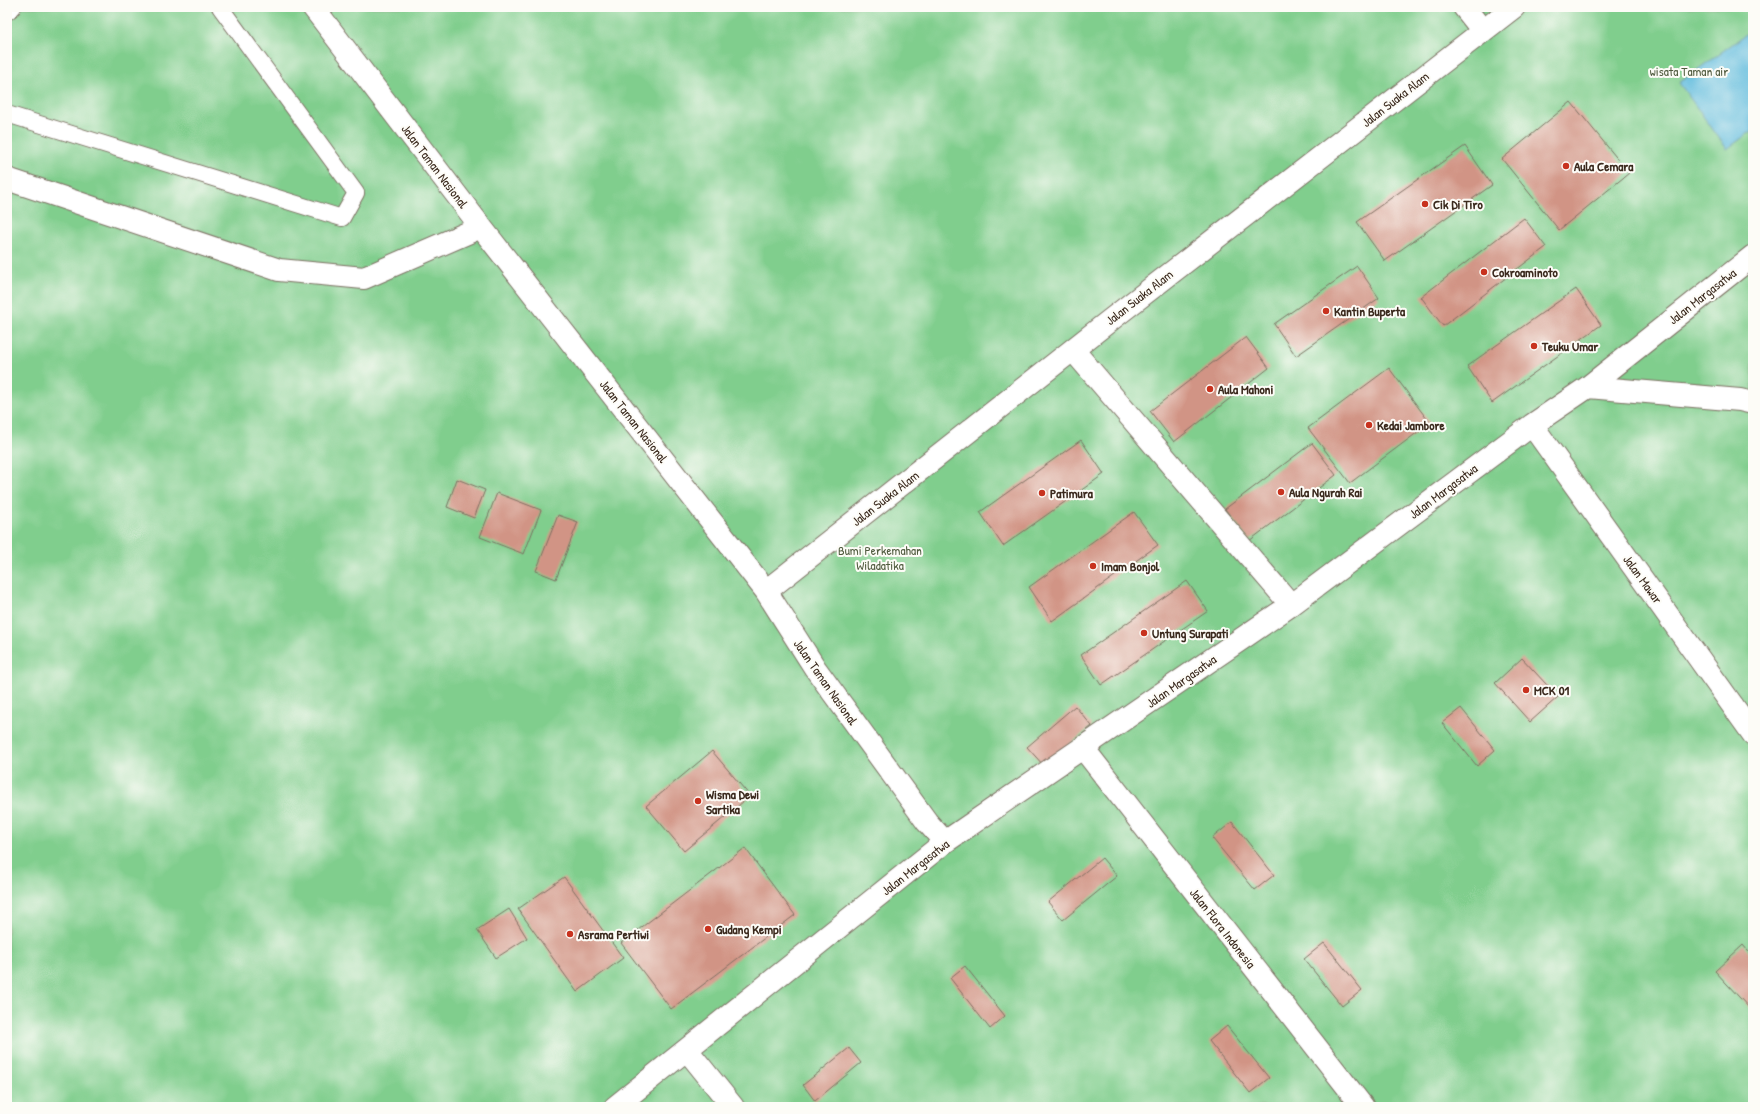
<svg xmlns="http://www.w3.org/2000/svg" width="1760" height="1114" font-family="'Patrick Hand',sans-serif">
	<rect width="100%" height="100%" fill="#fdfcf7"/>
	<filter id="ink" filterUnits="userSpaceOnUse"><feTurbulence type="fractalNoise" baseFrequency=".025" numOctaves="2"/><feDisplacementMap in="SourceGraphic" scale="8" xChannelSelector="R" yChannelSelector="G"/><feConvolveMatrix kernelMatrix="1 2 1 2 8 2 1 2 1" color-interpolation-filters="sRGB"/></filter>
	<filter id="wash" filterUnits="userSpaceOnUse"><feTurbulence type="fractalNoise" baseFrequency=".012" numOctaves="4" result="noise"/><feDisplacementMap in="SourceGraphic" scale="16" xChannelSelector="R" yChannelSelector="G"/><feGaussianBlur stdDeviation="0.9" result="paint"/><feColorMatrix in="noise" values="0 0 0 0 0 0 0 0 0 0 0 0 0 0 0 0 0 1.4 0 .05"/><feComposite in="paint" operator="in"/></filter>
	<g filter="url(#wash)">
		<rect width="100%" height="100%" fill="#f4efdd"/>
		<!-- green -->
		<path fill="#80ce8d" stroke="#5e7c56" d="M7,7H1753V1107H7Z"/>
		<!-- water -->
		<path fill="#5fbbdd" stroke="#4d727e" d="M1753,29V130L1727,149L1679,83Z"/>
		<g id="blocks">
			<!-- building -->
			<path fill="#d19485" d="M1571,102L1629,173L1559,230L1502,159Z
				M1465,146L1492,185L1385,261L1357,222Z
				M1524,218L1546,247L1443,326L1421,297Z
				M1357,266L1379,298L1296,356L1274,324Z
				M1576,289L1601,325L1492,403L1467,366Z
				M1246,337L1269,368L1174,442L1150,411Z
				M1389,368L1430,423L1350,483L1308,428Z
				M1081,440L1104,474L1003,546L980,512Z
				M1312,443L1336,475L1249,541L1225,509Z
				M457,479L485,490L474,518L447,507Z
				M497,493L541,510L524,554L480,537Z
				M1134,512L1158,545L1052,621L1029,587Z
				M558,515L578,522L556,579L536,571Z
				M1187,581L1208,611L1101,685L1081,655Z
				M1522,658L1558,697L1530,722L1495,683Z
				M1075,706L1092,726L1044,766L1027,747Z
				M1461,708L1495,750L1477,766L1442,723Z
				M712,751L750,796L684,851L646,806Z
				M1232,822L1274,875L1255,890L1212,838Z
				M745,848L795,915L671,1009L621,943Z
				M1102,858L1117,876L1063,920L1048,902Z
				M564,877L623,958L577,992L518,909Z
				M509,909L527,938L496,958L477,930Z
				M1324,943L1362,990L1342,1006L1304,959Z
				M1743,945L1753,957V1008L1751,1010L1715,971Z
				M965,966L1005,1016L990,1029L950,978Z
				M1227,1026L1269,1078L1250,1093L1209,1041Z
				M849,1048L861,1063L815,1101L803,1085Z"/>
		</g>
	</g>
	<g filter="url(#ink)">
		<use href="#blocks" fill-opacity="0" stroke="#7c6f61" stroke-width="1"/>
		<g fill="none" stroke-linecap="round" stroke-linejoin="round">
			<defs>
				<path id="service" d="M7,12L13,7
					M7,114L342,218L356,193L220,7"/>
				<path id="minor" d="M313,7L481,227L766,591L815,668L927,822L945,842
					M1464,7L1483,31
					M7,179L279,270L364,278L481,227
					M1073,350L1291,605
					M1588,387L1740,400L1753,403
					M1532,425L1753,734
					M766,591L1113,318L1514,7
					M1083,748L1363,1107
					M687,1050L733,1107
					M615,1107L945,842L1291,605L1532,425L1588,387L1753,256"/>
			</defs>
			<!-- service casing -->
			<use href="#service" stroke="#7c6f61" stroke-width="18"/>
			<!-- minor casing -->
			<use href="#minor" stroke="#7c6f61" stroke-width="24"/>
			<!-- service -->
			<use href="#service" stroke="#fff" stroke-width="16"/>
			<!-- minor -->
			<use href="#minor" stroke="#fff" stroke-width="22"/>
		</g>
	</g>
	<!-- markers -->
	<g fill="#c8321e" stroke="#fdfcf7" stroke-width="1.5">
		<circle cx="1566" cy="166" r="4"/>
		<circle cx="1425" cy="204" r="4"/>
		<circle cx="1484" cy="272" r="4"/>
		<circle cx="1326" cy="311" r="4"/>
		<circle cx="1534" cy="346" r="4"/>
		<circle cx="1210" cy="389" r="4"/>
		<circle cx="1369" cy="425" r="4"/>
		<circle cx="1281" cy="492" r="4"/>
		<circle cx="1042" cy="493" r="4"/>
		<circle cx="1093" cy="566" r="4"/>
		<circle cx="1144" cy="633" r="4"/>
		<circle cx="1526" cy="690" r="4"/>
		<circle cx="698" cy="801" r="4"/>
		<circle cx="708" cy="929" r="4"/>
		<circle cx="570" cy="934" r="4"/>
	</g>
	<g text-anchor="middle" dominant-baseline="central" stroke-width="4" stroke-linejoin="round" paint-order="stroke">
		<!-- park labels -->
		<g font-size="13" fill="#505b3f" stroke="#fdfcf7">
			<text x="1689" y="71">wisata Taman air</text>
			<text x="880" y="550">Bumi Perkemahan<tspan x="880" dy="15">Wiladatika</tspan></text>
		</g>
		<!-- street labels -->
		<g font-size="13" fill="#3b2a1e" stroke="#fdfcf7">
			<text transform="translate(1395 99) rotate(-38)">Jalan Suaka Alam</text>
			<text transform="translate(435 166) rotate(53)">Jalan Taman Nasional</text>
			<text transform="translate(1702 296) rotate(-38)">Jalan Margasatwa</text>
			<text transform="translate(1139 297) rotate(-38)">Jalan Suaka Alam</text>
			<text transform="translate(634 421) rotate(52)">Jalan Taman Nasional</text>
			<text transform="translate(1443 491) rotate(-37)">Jalan Margasatwa</text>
			<text transform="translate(885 498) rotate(-38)">Jalan Suaka Alam</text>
			<text transform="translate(1643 579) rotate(54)">Jalan Mawar</text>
			<text transform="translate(1181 681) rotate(-35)">Jalan Margasatwa</text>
			<text transform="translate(826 682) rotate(55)">Jalan Taman Nasional</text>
			<text transform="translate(915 867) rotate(-38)">Jalan Margasatwa</text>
			<text transform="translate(1223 928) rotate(52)">Jalan Flora Indonesia</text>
		</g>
		<!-- poi labels -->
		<g font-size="13" font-weight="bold" fill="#3b2a1e" stroke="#fdfcf7" text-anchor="start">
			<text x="1574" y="166">Aula Cemara</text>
			<text x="1433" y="204">Cik Di Tiro</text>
			<text x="1492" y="272">Cokroaminoto</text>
			<text x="1334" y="311">Kantin Buperta</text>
			<text x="1542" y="346">Teuku Umar</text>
			<text x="1218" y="389">Aula Mahoni</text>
			<text x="1377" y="425">Kedai Jambore</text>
			<text x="1289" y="492">Aula Ngurah Rai</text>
			<text x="1050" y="493">Patimura</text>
			<text x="1101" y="566">Imam Bonjol</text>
			<text x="1152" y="633">Untung Surapati</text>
			<text x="1534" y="690">MCK 01</text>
			<text x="706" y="794">Wisma Dewi<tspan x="706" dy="15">Sartika</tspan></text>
			<text x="716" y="929">Gudang Kempi</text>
			<text x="578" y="934">Asrama Pertiwi</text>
		</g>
	</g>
	<!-- margin -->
	<rect width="1760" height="1114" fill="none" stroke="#fdfcf7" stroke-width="24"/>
</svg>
